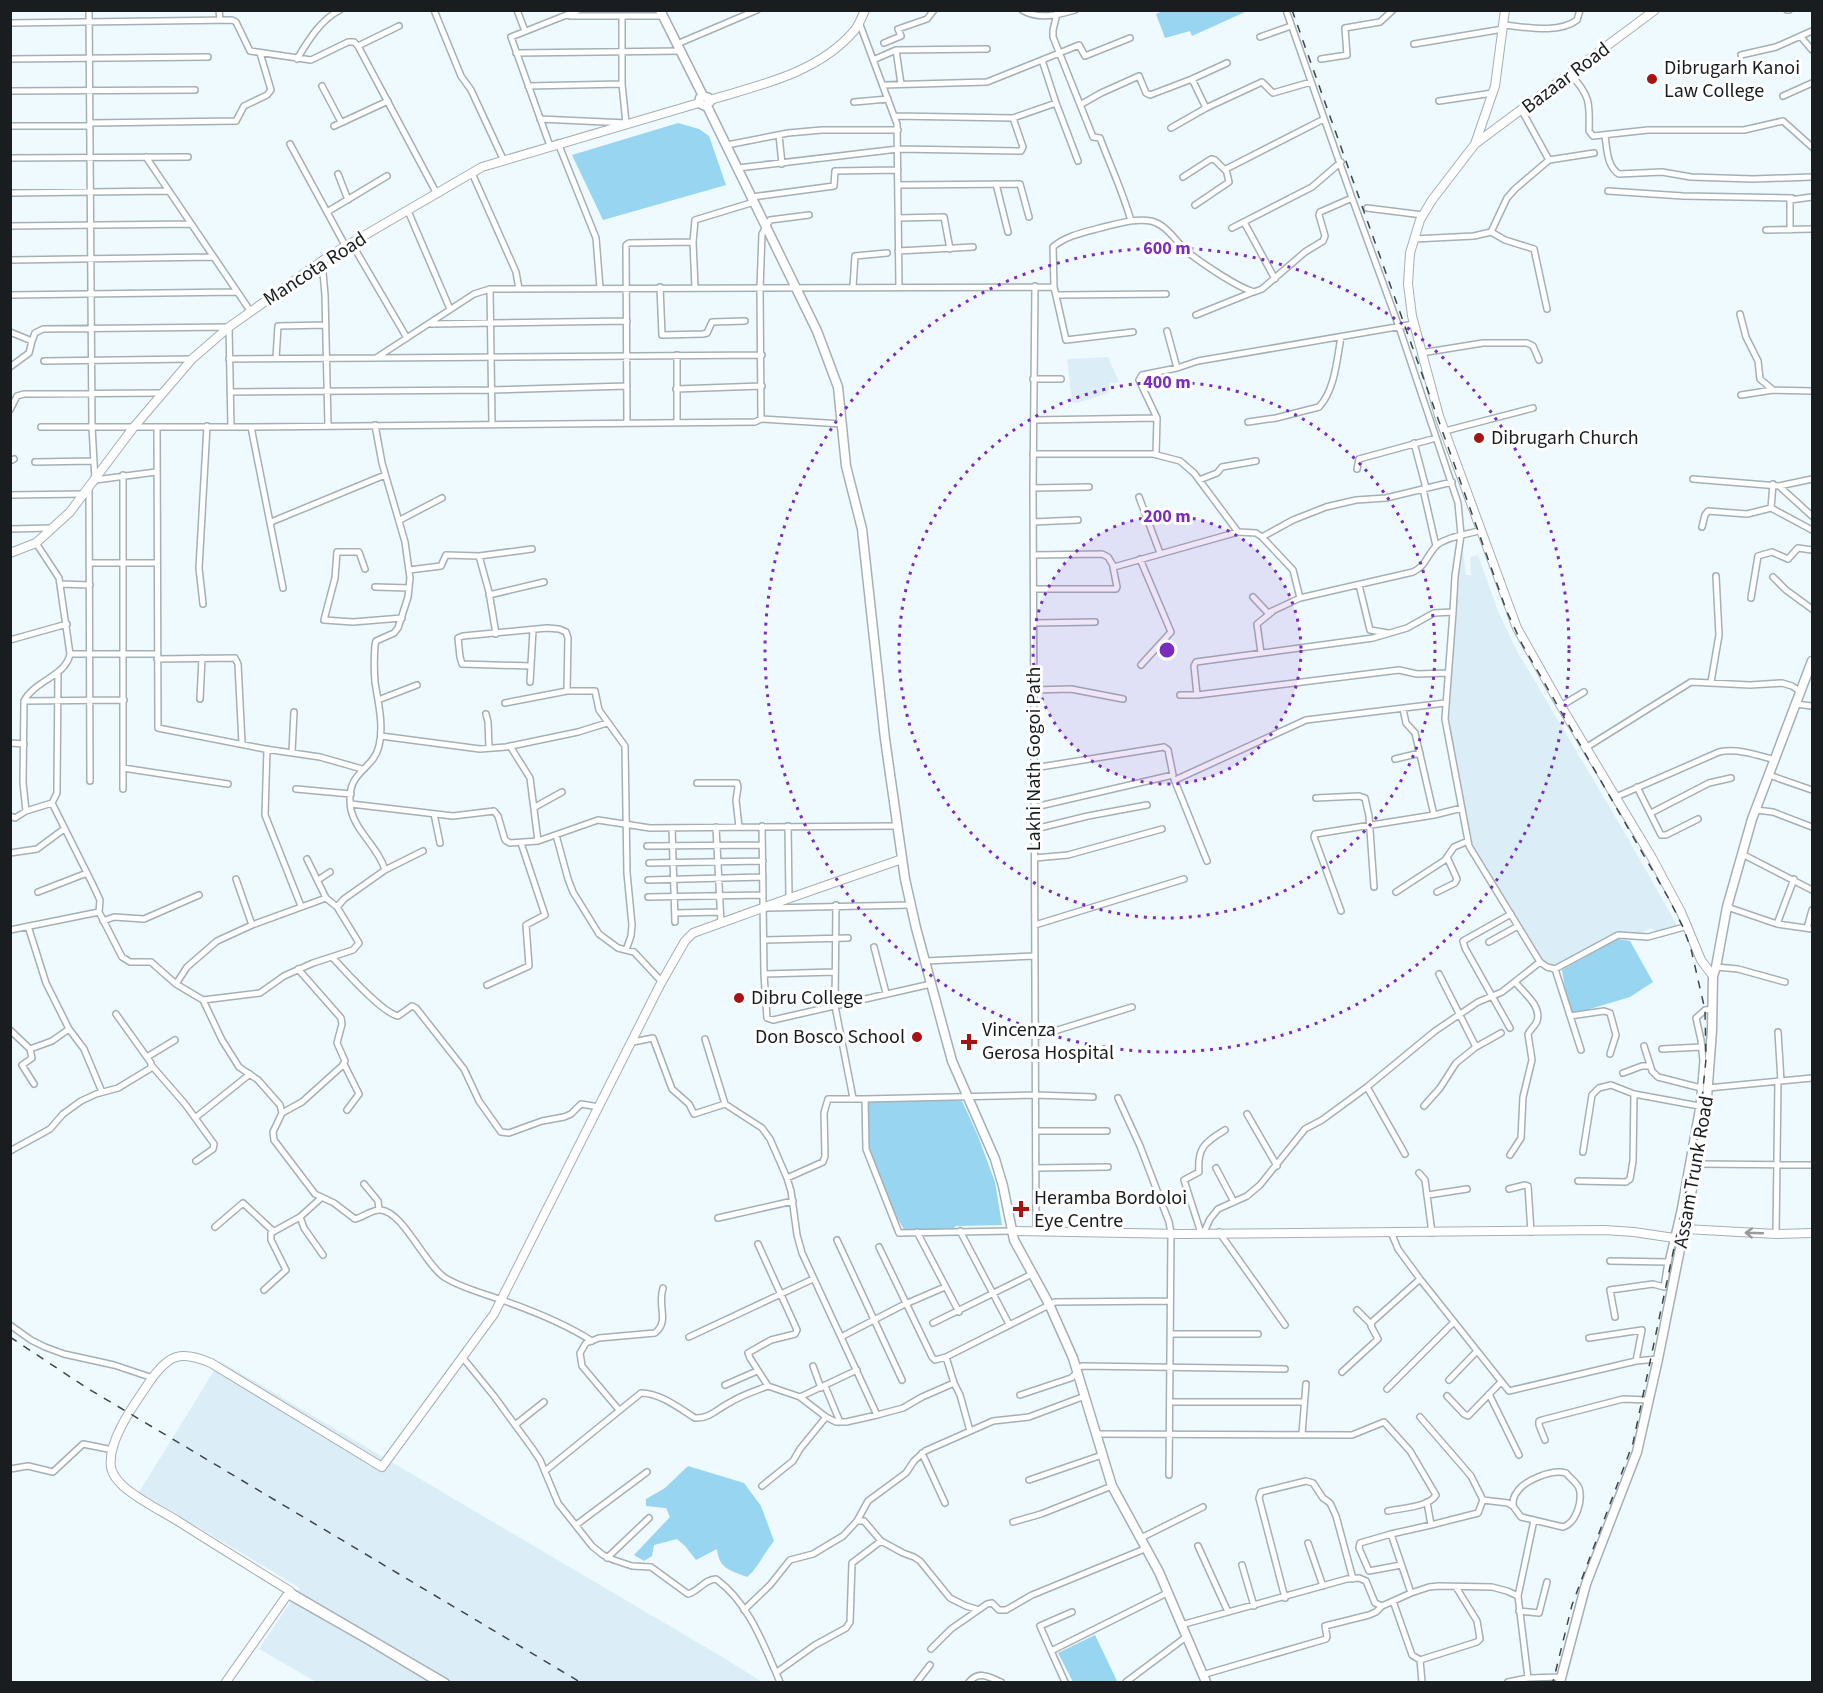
<svg xmlns="http://www.w3.org/2000/svg" width="1823" height="1693" font-family="'Source Sans 3',sans-serif">
	<rect width="100%" height="100%" fill="#eefaff"/>
	<!-- built -->
	<path fill="#dbeef7" d="M1108,357L1119,382L1109,383V393L1077,403L1072,402L1067,359Z
		M1463,551L1466,575H1471L1470,557L1478,555L1498,611L1517,651L1626,835L1678,927L1658,933L1651,928L1638,935L1619,932L1556,966L1544,963L1473,846L1447,716L1460,559Z
		M220,1361L724,1658L762,1682H316L259,1649L300,1588L139,1492Z"/>
	<!-- green -->
	<path fill="#97d5f1" d="M1165,10H1244L1245,12L1192,36L1190,31L1165,38L1156,14Z
		M678,123L699,129L709,136L726,185L603,220L572,155Z
		M1617,939L1630,941L1653,982L1630,997L1573,1014L1565,989L1562,970Z
		M868,1098L962,1101L978,1136L995,1182L1002,1225L956,1226L954,1228L905,1231L893,1211L866,1146Z
		M688,1466L744,1483L761,1506L774,1541C764,1553 758,1568 747,1577C730,1570 719,1569 717,1549L696,1560L685,1546L677,1539L654,1545L652,1556L644,1561L634,1555L670,1517L666,1508L646,1506V1499L665,1488Z
		M1095,1635L1117,1681L1115,1682H1073L1058,1653Z"/>
	<g fill="none" stroke-linecap="round" stroke-linejoin="round">
		<defs>
			<path id="street" d="M89,10L92,427L95,480L156,472
				M219,10L220,20
				M434,10L461,76L471,90L504,161
				M517,10L525,31
				M1022,10C1038,20 1058,15 1075,10
				M1058,10L1053,30V37L1093,137L1100,138C1110,165 1123,192 1131,221
				M1787,10H1789
				M570,16H663
				M859,22L897,124L899,287
				M10,23L232,20L236,22L250,51L311,60L348,42H354L358,46L437,194
				M1504,25C1525,27 1559,34 1577,20L1580,10
				M1260,37L1291,26
				M1801,37L1812,50
				M884,43L901,36L898,29L927,19L934,10
				M677,44L757,10
				M1414,44L1503,29
				M358,46L399,26
				M896,50L901,84
				M516,53L681,51
				M1741,55L1776,47L1812,31
				M10,59L208,57
				M297,59C308,41 320,20 340,10
				M1321,59L1347,55L1345,28L1380,22L1393,10
				M873,60L896,50L987,49
				M1042,60L1079,45L1085,56L1130,38
				M1570,74C1590,95 1590,103 1589,131L1593,136L1648,130H1744L1783,121L1812,147
				M1192,79L1206,108
				M883,85L987,82L1042,60L1056,103L1078,161
				M322,86L341,122
				M528,86L622,84
				M10,91L195,90
				M1783,96L1812,83
				M1439,101L1493,93
				M854,102L888,99
				M1080,105L1101,93L1139,76L1146,93L1150,95L1192,79L1227,63
				M1522,111L1549,160
				M895,116L1013,118L1056,103
				M540,119L626,123L622,84V17
				M90,123L236,121L244,106L267,95L271,90L260,53
				M10,126H90
				M334,126L388,101
				M1171,128L1206,108L1262,82L1273,93L1311,82
				M779,135L782,164
				M1605,136C1607,149 1607,167 1619,174L1662,172L1691,177L1753,179L1812,177
				M558,143L596,238L600,288
				M290,144L346,247
				M727,145L788,133L822,130H898
				M550,146L511,37L579,10
				M146,157L251,312
				M10,158L188,157
				M738,168L898,149L1021,151L1023,147L1013,118
				M472,173L516,272L519,289
				M338,174L348,200
				M1183,177L1211,159L1215,160L1225,170
				M996,184L1008,232
				M898,185L1020,184L1029,217
				M1608,191L1683,196L1792,198
				M10,193L169,191
				M752,197L834,186L835,171L898,170
				M1195,205L1229,182L1226,169L1324,119
				M1367,208L1423,215
				M408,211L450,309
				M327,212L387,176
				M898,218L944,217L950,249
				M1244,222L1275,279
				M10,226L191,224
				M1232,228L1312,187L1341,162
				M1766,230L1812,229
				M1790,230V200L1812,197
				M1414,239L1474,236L1491,232
				M693,242L695,220L754,202
				M352,244L407,338
				M898,251L973,247
				M10,260L213,257
				M322,261L325,295L328,426
				M1035,286L1033,488L1036,1231
				M660,287L662,335L703,334L707,333L712,322L745,321
				M853,287L855,256L887,253
				M1054,287L1066,340L1133,332
				M10,295L237,292
				M1058,295L1166,294
				M1547,309L1534,249L1505,240L1491,232L1507,198L1515,189L1549,160L1594,153
				M1740,314L1746,337L1758,361L1760,379L1773,390
				M1196,315L1253,292
				M431,324L627,321
				M1167,331L1177,368
				M10,332L32,341L35,333L43,329L229,327L231,427
				M1421,353L1483,343H1527L1533,346L1539,360
				M677,355V423
				M276,358L278,326L326,325
				M376,358L762,355
				M229,359L376,358L474,294L490,289
				M44,361L192,359
				M10,367L29,353L32,341
				M1033,379H1061
				M676,389L762,386
				M230,392L491,390L627,386
				M1741,395L1773,390L1812,391
				M10,410L17,396L24,394L162,393
				M761,419L760,288L762,234L770,220L809,215
				M1033,420L1157,418L1139,380L1142,375L1177,368L1198,361L1414,324
				M1248,422L1276,418L1319,407C1335,390 1337,359 1341,337
				M627,423L626,245L629,243L693,242L695,287
				M492,424L490,289L1054,287L1053,247C1065,236 1085,232 1100,228C1117,224 1134,218 1151,221C1168,225 1177,244 1190,254C1205,265 1237,287 1254,292L1262,289L1305,252L1323,241L1325,236L1319,215L1320,212L1352,198L1286,10
				M41,427H251L755,422L761,419L842,424
				M157,427L158,728L265,749L320,757L362,769
				M251,427L283,588
				M1445,431L1533,408
				M1414,443L1426,488
				M1033,454H1153L1180,461L1194,473L1238,532
				M1156,455L1157,418
				M10,461L14,459
				M35,462L94,461
				M1357,469L1359,459L1436,438
				M123,475V768L228,784
				M1693,479L1779,486L1812,516
				M1199,480L1217,473L1222,467L1256,461
				M1779,486L1812,479
				M89,487L90,781
				M1033,488L1089,487
				M1423,489L1436,546
				M10,495L83,494
				M1139,497L1160,553
				M1771,508L1812,530
				M400,520L442,498
				M271,522L385,475
				M1033,522L1078,520
				M1702,527L1705,515L1708,511L1747,514L1771,508L1773,484
				M10,529L52,528
				M1262,537L1293,520L1326,507L1356,500L1386,498L1452,482
				M36,543L59,578L70,654H157
				M1034,555L1102,554L1108,557L1114,567L1238,532L1256,533L1262,537L1293,570L1300,598L1413,572C1427,565 1426,556 1436,546C1445,537 1469,534 1482,530
				M479,556L532,549
				M1140,559L1171,632L1141,665
				M89,563H157
				M365,569L359,552H337L335,578L324,620L353,622L402,618
				M409,570L441,566L446,555L479,556L489,592L496,634
				M1773,577L1786,590L1812,609
				M60,584L90,585
				M1359,585L1370,630L1388,633
				M375,587L409,588
				M1034,589H1116L1117,587L1113,567
				M489,595L544,582
				M1253,597L1268,613L1300,598
				M1751,598L1758,556L1772,552L1788,559L1798,548L1812,550
				M203,604L199,568L207,426
				M1453,612L1445,719L1469,846L1540,962L1547,967L1555,969L1618,935L1648,937L1688,926
				M1034,623L1095,622
				M10,640L67,624
				M1261,653L1257,624L1272,612
				M157,659L235,658L238,664L242,743
				M531,666L462,664L460,657L458,638L463,636L547,628L559,629L566,632L568,638L567,691H595L599,710L625,746L627,873L632,925L631,936L626,950
				M58,672L57,786V793L52,803L92,883L100,900L99,912L122,957L130,962H151L176,984L203,1000L222,1040L239,1067L258,1080L280,1105L282,1113L273,1132L274,1140L315,1194L334,1203L355,1219C364,1217 372,1209 381,1210C403,1212 424,1263 444,1277C459,1287 482,1293 499,1299C531,1310 564,1323 592,1341
				M530,682L533,630
				M1711,682L1719,635L1716,576
				M1033,690L1071,689L1123,699
				M1180,695H1197L1399,670L1417,674L1448,673
				M1197,695L1194,666L1196,662L1373,638L1407,628L1434,613L1453,612L1455,576L1461,535L1458,503L1399,327L1352,198
				M200,699L202,658
				M378,700L417,685
				M24,701L124,700
				M505,703L567,691
				M1796,704L1812,706
				M1561,706L1584,692
				M486,714L488,722L489,748
				M381,736L480,749L506,747L578,732L607,723
				M10,743L24,744
				M510,746L530,778L538,841
				M1587,747L1691,682L1750,685L1782,683L1792,686L1801,692
				M267,749L265,815L301,906
				M292,752L294,712
				M1395,759L1420,753
				M1034,768L1164,747L1168,750L1173,775L1035,807
				M1769,775L1812,790
				M1174,779L1207,861
				M1175,780L1306,720L1445,703
				M697,783H737L738,787L736,800L739,827
				M1637,787L1661,835H1666L1698,819
				M123,789V768
				M296,789L351,794
				M1616,797L1719,752C1738,748 1757,755 1775,760
				M1316,798L1359,796L1365,798L1369,816L1374,887
				M52,803L26,811L23,783L24,701C34,681 66,676 70,654
				M351,804L453,816L494,811L498,816L505,840L510,843L538,841L598,820L650,828L897,826
				M535,807L562,792
				M1756,810L1773,812L1812,827
				M1651,813L1709,783L1731,778
				M434,814L440,843
				M1434,815L1462,808
				M10,816L15,818L26,811
				M762,826L764,974L767,1018L773,1020L931,984
				M788,826L789,898
				M716,827L721,923
				M672,828L675,922
				M1035,829L1088,816L1147,805
				M556,835L568,879L573,892L599,934L618,948L634,952L662,982
				M647,846L762,845
				M10,853L37,849L64,829
				M1742,854L1812,890
				M1035,858L1068,855L1162,829
				M307,859L326,898L337,907
				M649,863L763,861
				M385,870L423,851
				M236,879L252,925
				M318,880L330,872
				M648,880L763,877
				M38,892L87,873
				M1396,892L1445,860L1454,847L1468,841
				M1437,892L1455,883L1457,879L1447,857
				M648,897L763,895
				M836,905L835,1006L853,1098
				M1727,907L1777,924L1812,929
				M767,908L911,905
				M1341,911L1314,837L1315,834L1434,815L1415,733L1406,723L1403,709
				M675,913L719,912
				M103,921L114,917L144,919L199,895
				M1777,924L1794,879
				M1035,925L1184,879
				M1807,928L1812,910
				M10,930L99,912
				M764,940L848,938
				M1489,942L1518,926
				M874,947L886,993
				M332,957C345,971 382,1013 398,1016L412,1006L416,1008L464,1069L479,1101L501,1132L509,1133L542,1121L564,1117L571,1114L581,1104L599,1107
				M925,961L1035,956
				M1716,967L1738,969L1785,982
				M1555,969L1581,1050
				M764,974L835,972
				M176,984L187,967L217,941L252,925L326,898
				M487,985L529,966L526,925L545,915L521,843
				M203,1000L260,993L284,976L313,963L353,950L359,943L337,907L344,899L385,870C379,848 356,832 351,810C344,770 373,772 379,746C384,725 378,702 375,682C374,669 374,657 375,645L376,641L394,633L398,628L408,597L410,578L405,542L382,463L375,425
				M1570,1016L1604,1011L1610,1013L1616,1035L1610,1054
				M1510,1028L1465,948L1463,941L1511,914
				M69,1029L84,1049L102,1092
				M10,1030L30,1049L52,1041L69,1029L46,983L28,926
				M1778,1032L1781,1081
				M1035,1037L1132,1007
				M705,1039L725,1104L762,1128L770,1139L787,1178L791,1191L797,1235L802,1253L877,1415L903,1408L922,1397L954,1383
				M633,1042L653,1038L672,1089L689,1104L694,1114L725,1104
				M1644,1046L1652,1071L1658,1077L1701,1088
				M1476,1047L1501,1033
				M30,1049L32,1058L22,1065L34,1084
				M1662,1049L1702,1047
				M147,1057L175,1040
				M344,1064L359,1094L347,1110
				M152,1066L185,1104L214,1144L213,1149L196,1161
				M1623,1073L1642,1066H1650
				M1367,1087L1405,1154
				M1708,1088L1812,1078
				M1118,1098L1140,1146L1169,1222L1171,1233L1169,1475
				M1424,1106L1440,1088L1456,1063L1476,1047L1439,974
				M282,1113L302,1102L342,1066L345,1061L337,1043L342,1024L341,1018L298,969
				M1247,1114L1277,1166
				M195,1118L250,1074
				M1036,1131H1107
				M10,1151L50,1129L63,1114L81,1101L96,1094L118,1088L151,1068V1063L116,1014
				M1583,1152L1592,1095L1599,1088L1611,1085L1634,1094L1699,1106
				M1510,1155L1521,1138L1523,1097L1532,1060L1528,1034C1530,1030 1535,1026 1537,1021C1542,1006 1523,992 1515,982
				M1698,1164L1812,1165
				M1036,1168L1108,1167
				M1216,1168L1234,1202
				M1419,1173L1425,1180L1432,1233
				M787,1178L823,1162L825,1156L824,1113L828,1099H865
				M1578,1181L1626,1182L1630,1179L1633,1161L1634,1094
				M364,1184L378,1201L379,1210
				M1509,1189L1525,1185L1528,1186L1531,1232
				M1428,1195L1467,1189
				M321,1198L300,1217L304,1228L323,1255
				M1037,1200H1089
				M718,1218L793,1201
				M215,1227L243,1203L273,1231
				M960,1231L1009,1324
				M1012,1231L899,1233L866,1149L865,1099L1036,1095L1093,1097
				M917,1232L959,1312
				M1204,1232L1210,1219L1218,1209L1247,1196L1260,1185L1305,1129L1322,1120L1367,1087L1435,1031L1478,1002L1502,992L1540,962
				M1219,1232L1285,1325
				M1391,1232L1398,1249L1420,1279L1509,1391L1636,1361L1658,1359
				M1201,1233L1184,1180L1199,1172C1197,1148 1205,1142 1225,1130
				M1776,1234L1778,1081
				M837,1240L902,1380
				M758,1244L797,1330L795,1334L771,1340L748,1353L750,1358L768,1386
				M879,1247L932,1357L935,1360L946,1357L1055,1302L1170,1301
				M1610,1261L1668,1262L1680,1211L1699,1106L1703,1061L1701,1040L1696,1018L1705,1010L1713,1009
				M264,1290L286,1270L271,1240V1233L300,1217
				M1357,1310L1371,1324
				M1615,1317L1610,1290L1653,1284L1664,1287L1668,1262
				M933,1323L1032,1274
				M10,1325L31,1340L45,1347L64,1354L114,1365L153,1378
				M1170,1334H1258
				M689,1337L813,1279
				M841,1337L903,1305L945,1287
				M1589,1338L1642,1330L1636,1361
				M946,1357L954,1383L960,1395L970,1431
				M463,1358L494,1396L532,1448L540,1460L558,1503L592,1546L603,1555L614,1560L632,1566L651,1567L688,1594C699,1591 705,1579 716,1579C750,1604 764,1646 780,1682
				M813,1366L821,1388
				M1077,1368L1082,1366L1285,1369
				M1342,1372L1378,1339L1371,1326L1372,1322L1420,1279
				M1449,1380L1477,1351
				M725,1385L757,1371
				M825,1386L840,1422
				M1387,1389L1454,1322
				M1489,1394L1519,1455
				M1020,1395L1071,1378L1078,1372
				M1447,1396L1464,1414L1468,1416L1500,1383
				M800,1397L857,1370
				M1170,1402H1304
				M619,1410L582,1366L580,1353L586,1343L599,1338L655,1333C670,1321 657,1307 663,1288
				M1420,1417L1471,1476L1483,1500L1508,1503L1513,1506L1521,1517L1563,1527C1576,1523 1583,1501 1579,1488C1577,1483 1570,1478 1566,1473C1552,1469 1525,1480 1517,1492C1513,1497 1513,1501 1513,1506
				M515,1425L544,1402
				M1096,1434L1352,1435L1384,1422L1410,1451L1436,1495C1429,1507 1402,1508 1388,1511
				M1302,1434L1306,1384
				M1545,1440L1539,1425V1421L1542,1420L1623,1399L1649,1400
				M922,1453L945,1503
				M10,1469L28,1466L53,1472L83,1444L113,1450
				M545,1471L641,1393C660,1393 679,1408 695,1418C710,1419 718,1408 731,1402C742,1395 755,1391 768,1386L800,1397L826,1417L836,1422H846L877,1415
				M1029,1480L1102,1455
				M762,1486L793,1461L800,1449L826,1417
				M1427,1502L1431,1525L1478,1513L1483,1500
				M857,1521H864L881,1541L903,1553L914,1557L920,1561L950,1598L966,1606L976,1609
				M1013,1522L1041,1514L1112,1486
				M576,1525L647,1472
				M1391,1534L1431,1525
				M1141,1538L1203,1507
				M1308,1543L1323,1586
				M1198,1546L1228,1612
				M607,1558L649,1518
				M1242,1565L1254,1606
				M1401,1565L1369,1571L1359,1548L1360,1543L1391,1534L1411,1593
				M290,1591L446,1682
				M287,1595L368,1641L436,1682
				M1518,1596L1534,1520
				M1285,1598L1259,1498L1261,1492L1265,1491L1306,1481L1313,1483L1323,1498L1330,1503L1336,1516L1353,1579
				M1393,1601L1412,1655L1420,1660L1422,1682
				M744,1610L770,1585L790,1560L813,1554L843,1536L857,1521L868,1501L906,1473L914,1461L925,1451L993,1421L1029,1417L1085,1396
				M1519,1611L1539,1613L1547,1582
				M1181,1625L1347,1579L1359,1578L1366,1581L1375,1603L1382,1606L1411,1593L1429,1587L1439,1586L1492,1587L1507,1591L1518,1596L1528,1678L1562,1677
				M931,1649L951,1629L987,1604L992,1603L999,1610H1006L1032,1595L1147,1548
				M1051,1651L1040,1626L1072,1612
				M1420,1660L1477,1642L1480,1639L1477,1621L1456,1587
				M777,1672L815,1645L846,1628L850,1622L852,1563L881,1541
				M1202,1675L1326,1639L1327,1637L1325,1626L1369,1615L1376,1612L1382,1606
				M917,1682L930,1665
				M969,1682C979,1670 989,1677 1001,1682
				M1065,1682L1051,1651L1169,1592
				M1126,1682L1186,1637
				M1508,1682L1528,1678"/>
			<path id="secondary" d="M1505,10L1495,86L1475,144L1432,200L1420,220L1410,253L1408,284L1412,316L1439,416L1517,628L1561,706L1651,856L1681,912L1701,960L1713,976
				M710,100C760,85 818,73 854,31C859,25 862,17 865,10
				M1475,144L1655,10
				M10,553L36,543L70,512L133,428L192,359L229,327L329,256L482,167L699,103
				M1685,1229L1776,1234L1812,1233
				M1012,1231L1182,1234L1604,1230L1634,1232L1674,1238
				M226,1682L290,1591C253,1568 217,1546 181,1523C162,1511 140,1501 123,1486C118,1481 112,1475 111,1467C107,1440 136,1402 150,1381C169,1354 181,1350 211,1363L382,1467L494,1314L661,983L685,941L693,933L790,898L902,859"/>
			<path id="primary" d="M660,10L703,96L709,98L710,102L705,106L699,103L700,98L703,96
				M707,106L817,331L838,387L846,466L862,529L885,739L905,879L916,928L952,1061L995,1159L1003,1186L1014,1240L1049,1304L1073,1358L1112,1486L1159,1572L1206,1682
				M1560,1682L1586,1584L1637,1452L1658,1359L1705,1124L1712,1030L1713,976L1716,967L1727,907L1752,819L1812,661"/>
		</defs>
		<!-- street casing -->
		<use href="#street" stroke="#a5b0b5" stroke-width="8"/>
		<!-- secondary casing -->
		<use href="#secondary" stroke="#a5b0b5" stroke-width="10"/>
		<!-- primary casing -->
		<use href="#primary" stroke="#a5b0b5" stroke-width="11"/>
		<!-- street -->
		<use href="#street" stroke="#fff" stroke-width="5"/>
		<!-- secondary -->
		<use href="#secondary" stroke="#fff" stroke-width="8"/>
		<!-- primary -->
		<use href="#primary" stroke="#fff" stroke-width="8"/>
		<!-- rail -->
		<path stroke="#3f4547" stroke-width="1.5" stroke-dasharray="8 8" stroke-linecap="butt" d="M1292,10L1507,612L1522,644L1669,899L1683,927L1691,949L1705,1010L1706,1059L1699,1129L1633,1443L1572,1605L1553,1682
			M10,1337L87,1388L580,1682"/>
	</g>
	<!-- one-way arrows -->
	<defs><path id="oneway-shaft" d="M-6 0H5M1.5-3L5.5 0L1.5 3" fill="none" stroke-width="1.6" stroke-linecap="round" stroke-linejoin="round" transform="scale(1.5)"/></defs>
	<use stroke="#98999a" href="#oneway-shaft" transform="translate(1754 1233) rotate(-178)"/>
	<!-- distance rings -->
	<circle cx="1167" cy="650" r="134" fill="#7b2cbf" fill-opacity=".12"/>
	<g fill="none" stroke="#7b2cbf" stroke-width="3" stroke-dasharray="3 6">
		<circle cx="1167" cy="650" r="134"/>
		<circle cx="1167" cy="650" r="268"/>
		<circle cx="1167" cy="650" r="402"/>
	</g>
	<!-- markers -->
	<g fill="#a71312" stroke="#fff" stroke-width="2">
		<circle cx="1652" cy="79" r="6"/>
		<circle cx="1479" cy="438" r="6"/>
		<circle cx="739" cy="998" r="6"/>
		<circle cx="917" cy="1037" r="6"/>
		<path d="M966 1033h6v6h6v6h-6v6h-6v-6h-6v-6h6z"/>
		<path d="M1018 1200h6v6h6v6h-6v6h-6v-6h-6v-6h6z"/>
	</g>
	<g text-anchor="middle" dominant-baseline="central" stroke-width="6" stroke-linejoin="round" paint-order="stroke">
		<!-- poi labels -->
		<g font-size="20" fill="#191d1f" stroke="#fff" text-anchor="start">
			<text x="1664" y="68">Dibrugarh Kanoi<tspan x="1664" dy="23">Law College</tspan></text>
			<text x="1491" y="438">Dibrugarh Church</text>
			<text x="751" y="998">Dibru College</text>
			<text x="982" y="1030">Vincenza<tspan x="982" dy="23">Gerosa Hospital</tspan></text>
			<text x="905" y="1037" text-anchor="end">Don Bosco School</text>
			<text x="1034" y="1198">Heramba Bordoloi<tspan x="1034" dy="23">Eye Centre</tspan></text>
		</g>
		<!-- street labels -->
		<g font-size="20" fill="#191d1f" stroke="#fff">
			<text transform="translate(1566 78) rotate(-37)">Bazaar Road</text>
			<text transform="translate(315 269) rotate(-33)">Mancota Road</text>
			<text transform="translate(1034 759) rotate(-90)">Lakhi Nath Gogoi Path</text>
			<text transform="translate(1694 1172) rotate(-80)">Assam Trunk Road</text>
		</g>
	</g>
	<circle cx="1167" cy="650" r="9" fill="#7b2cbf" stroke="#fff" stroke-width="3"/>
	<g font-size="18" text-anchor="middle" font-weight="bold" fill="#7b2cbf" stroke="#fff" stroke-width="6" stroke-linejoin="round" paint-order="stroke">
		<text x="1167" y="254">600 m</text>
		<text x="1167" y="388">400 m</text>
		<text x="1167" y="522">200 m</text>
	</g>
	<!-- border -->
	<rect width="1823" height="1693" fill="none" stroke="#191d1f" stroke-width="24"/>
</svg>
